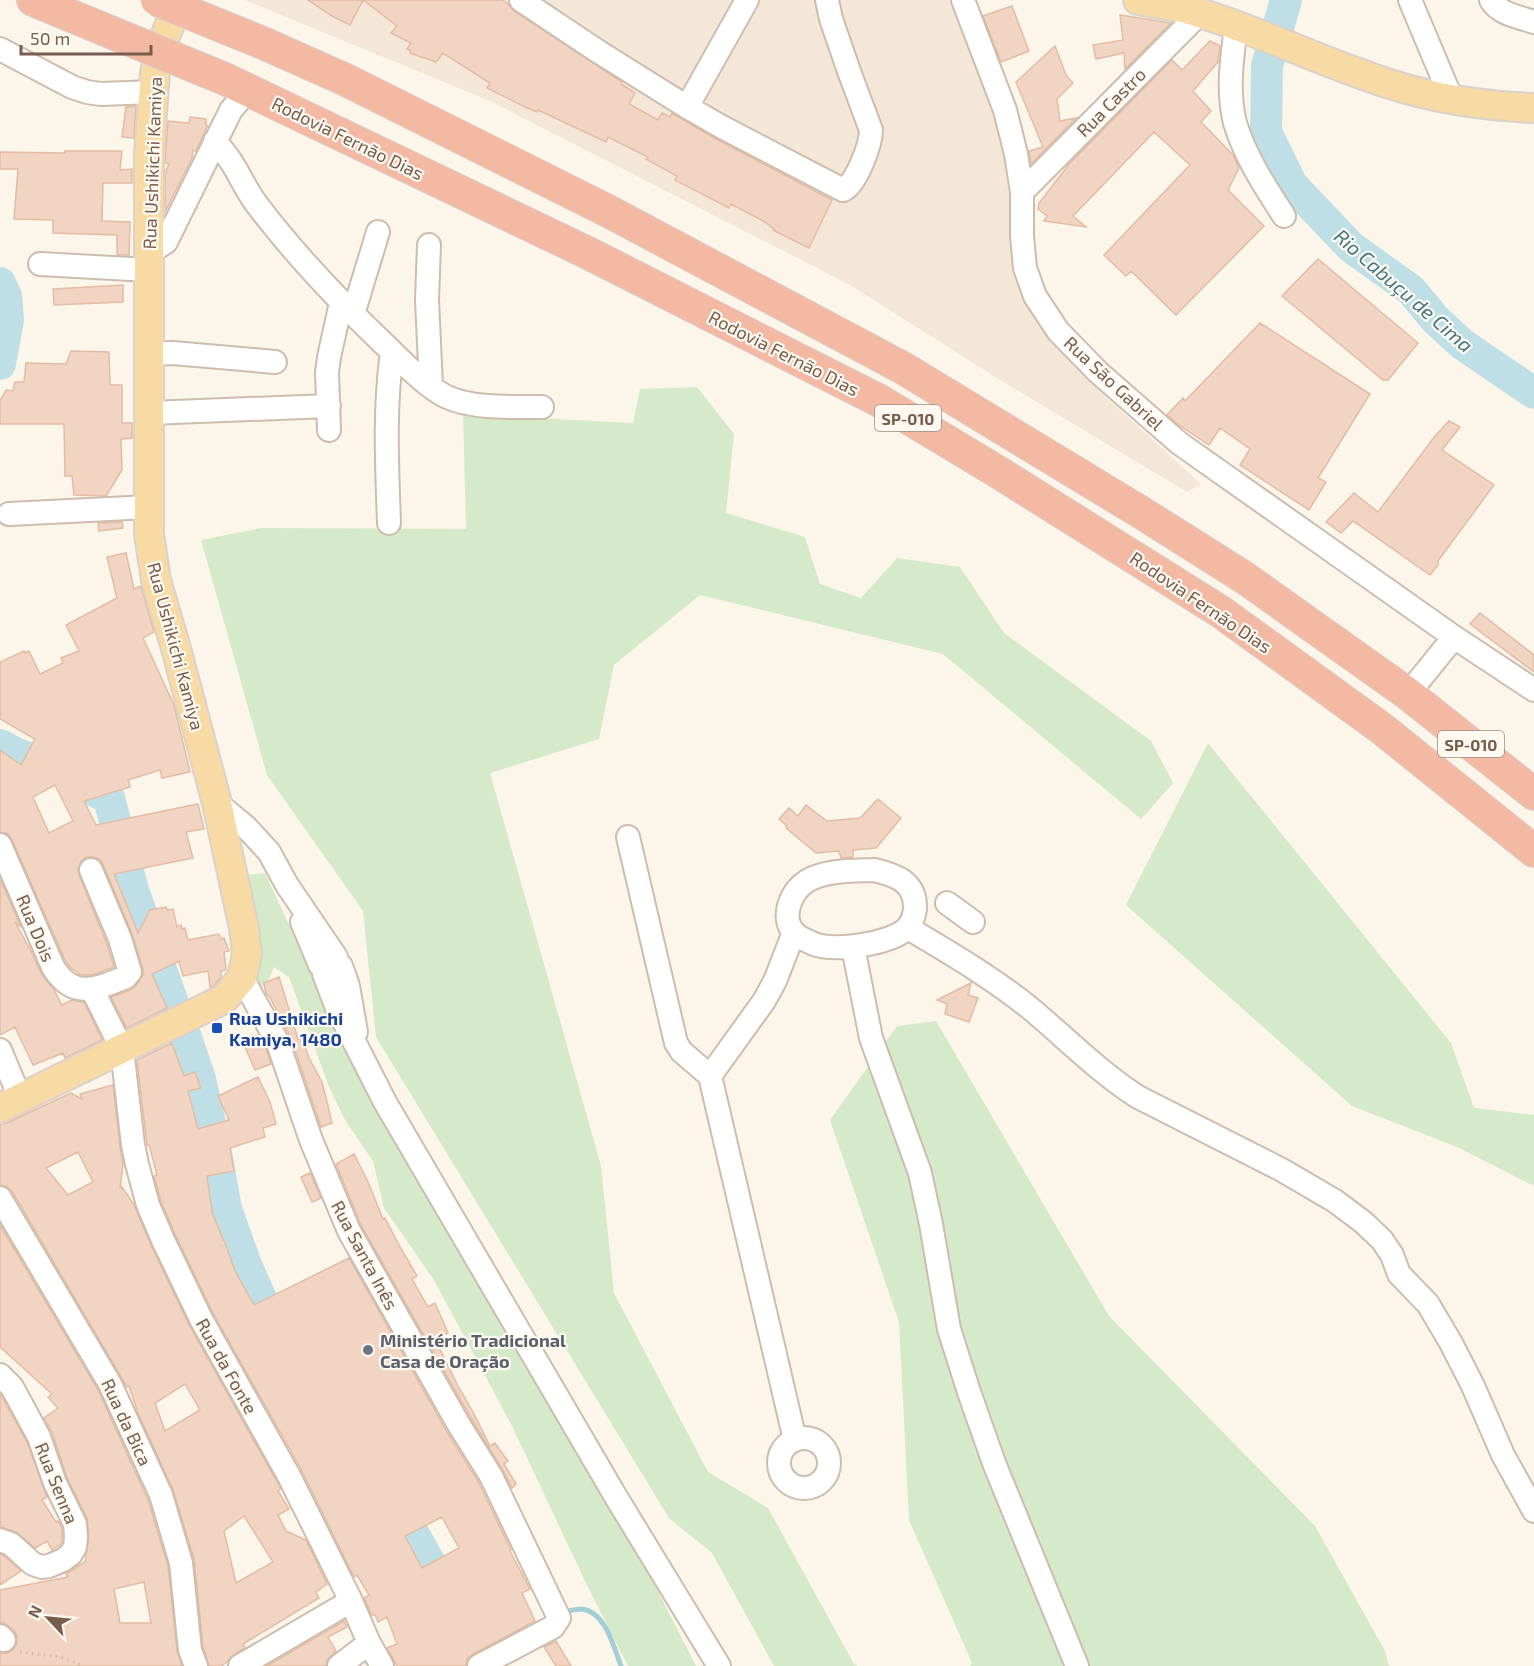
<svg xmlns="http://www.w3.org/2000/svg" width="1534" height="1666" font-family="'Exo 2',sans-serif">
	<rect width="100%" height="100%" fill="#fcf5ea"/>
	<!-- residential -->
	<path fill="#f4e7d8" d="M245,0H971L1033,169L1032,245L1047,301L1105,396L1201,484L1187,492L1000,380L852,286L490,101Z"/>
	<!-- green -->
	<path fill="#d5eac8" d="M697,387L734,434L726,513L805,537L820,584L861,598L897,558L960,567L1004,633L1151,741L1173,783L1141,819L943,654L700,595L614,665L599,739L490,773L601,1166L614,1293L708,1472L768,1508L854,1664L858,1666H774L712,1553L669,1518L376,1037L363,911L267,775L201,540L261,528L466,529L463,414L633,423L640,389Z
		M1208,743L1451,1043L1474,1108L1534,1115V1186L1457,1147L1352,1106L1126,905Z
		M265,873L331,1016L645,1566L696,1666H628L587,1585L512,1426L434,1280L384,1208L373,1161L345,1120L329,1087L289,977L274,967L265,988L249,977L239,876Z
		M936,1021L1109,1316L1315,1526L1385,1651L1389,1666H970L972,1663L909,1520L899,1322L830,1120L897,1026Z"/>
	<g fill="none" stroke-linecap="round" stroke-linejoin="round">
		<!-- stream -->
		<path stroke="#a4ced7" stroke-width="5" d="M563,1612C569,1611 577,1609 582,1609C606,1612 614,1648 621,1666"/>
		<!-- river -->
		<path stroke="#bedfe6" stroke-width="32" d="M1286,0L1267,66L1266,132L1292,185L1351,247L1411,290L1436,320L1462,344L1534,393
			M0,283L6,296L8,320L0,364
			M0,745L19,755L63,769L87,787L109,798L133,890L174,1006
			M185,1035L200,1079L213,1136L226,1209L246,1265L279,1339
			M392,1495L446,1592"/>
	</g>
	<!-- building -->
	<path fill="#f1d5c2" stroke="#e3bca3" stroke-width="1.5" fill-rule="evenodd" d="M308,0H502L508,4L514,11L622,82L621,84L635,93L629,104L658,120L662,113L670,117L672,113L716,139L832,200L809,248L773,230L774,229L765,222L731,204L729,208L675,180L677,176L646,159L648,157L608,137L606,142L538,110L537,112L525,107L487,88L490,83L443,53L436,62L410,53L411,51L407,49L411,43L391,33L397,26L363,0L350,25L332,16Z
		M1012,6L1029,51L1001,62L983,16Z
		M1120,15L1171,23L1125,69L1124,53L1096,59L1093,45L1123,40Z
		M1210,41L1220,46L1218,62L1193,91L1211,111L1201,122L1233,155L1239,168L1228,190L1264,226L1176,315L1131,271L1126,276L1104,255L1190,165L1154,132L1073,216L1086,227L1044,221L1047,216L1038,209L1039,203L1070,163L1172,60L1182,70Z
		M1055,46L1066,75L1073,83L1057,99L1060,121L1076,118L1031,164L1029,151L1043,147L1016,82Z
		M136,106L134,138L122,137L126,107Z
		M190,117L206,119V125L208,126L207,127L196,151L193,150L192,158L165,212V173L169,164L165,163L168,121L189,123Z
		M65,151H122L120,170L132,169V183H103L102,221L130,222L129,255H117V235L53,233V220L14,219L18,169H0V152L65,153Z
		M1318,259L1418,343L1388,380H1383L1282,296Z
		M123,285V302L54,305L53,289Z
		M1260,323L1370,394L1318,478L1326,482L1309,510L1240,465L1250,449L1220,428L1209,445L1179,425L1167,415L1183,398L1185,401Z
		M71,351L109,352L110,385H122V423H132V438L121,439L122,470L106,496L74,495L72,476H65L64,424H0V401L6,390L13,391L15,382H24L26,363L66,364Z
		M1449,421L1460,427L1442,450L1494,485L1438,561V565L1430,575L1353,521L1341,533L1326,522L1354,493L1378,512L1435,436Z
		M122,522L123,528L99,531L98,523Z
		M126,553L134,589L141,586L154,632L143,638L174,705L190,772L162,778L160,770L128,780L130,787L84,801L96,825L198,804L204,829L186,832L193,858L114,874L138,933L150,910L166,907L167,910L173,909L177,927L181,925L182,929L185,928L188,940L219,934L221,939L224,938L229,951L224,952L226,970L221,971V977L214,986L210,987L208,971L183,976L179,961L152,974L167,1008L127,1028L111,997L131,990L136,986L143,975V969L132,934L103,864L99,859L93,857H86L81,861L78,869L79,875L107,944L114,967L92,975H81L71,968L65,960L12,840L8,834L0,832V750L21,765L35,739L0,719V662L24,651L25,653L29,651L40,674L63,663L61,658L79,651L66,625L117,598L107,557ZM55,785L73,821L49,833L33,797Z
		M1480,613L1534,655V672L1470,624Z
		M878,799L901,818L876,848L853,850V857L841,858L839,851L816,853L786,828L787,826L779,819L789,808L798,816L806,805L827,821L860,818Z
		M0,879L21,927L15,922L30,949L42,975L53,988L62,1005L72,1000L84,1002L102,1040L65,1058L63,1053L33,1065L15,1027L0,1035Z
		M279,977L298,1039L302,1038L309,1058L322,1082L327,1102L332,1123L321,1127L291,1038L269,996L266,994L264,983Z
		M971,983L968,995L978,998L969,1022L945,1014L947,1004L937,1000Z
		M258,1035L266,1048L271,1064L255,1070L242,1040Z
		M172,1043L184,1076L195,1072L201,1088L188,1091L198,1129L229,1120L218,1096L258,1077L270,1102L276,1124L263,1128L265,1137L230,1148L234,1171L207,1176L212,1211L223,1240H224L235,1271L254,1305L349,1258L447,1432L479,1483L511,1550L510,1551L530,1589L522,1593L535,1621L473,1654L467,1659L466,1666H397L387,1648L397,1644L387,1617L378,1622L375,1615H372L364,1598L369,1595L357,1575L354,1577L301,1469L213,1313L175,1234L161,1201L154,1176L157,1175L154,1163L149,1145H147L137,1060ZM442,1517L459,1548L422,1568L405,1536Z
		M113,1085L120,1147L123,1165L120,1188L122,1187L133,1203L151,1245L189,1325L281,1489L278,1491L289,1509L278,1515L286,1531L306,1540L327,1584L316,1592L319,1598L243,1644L245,1648L233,1655L227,1662L221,1666H209L203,1647L194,1559L173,1490L138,1413L129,1386L127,1387L12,1191L7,1187L0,1185V1124L7,1123L71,1093L82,1099L80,1094ZM78,1152L93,1182L68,1195L46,1168ZM185,1384L200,1410L165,1431L155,1403ZM244,1516L273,1562L236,1583L224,1531Z
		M354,1154L368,1182L383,1219L385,1218L400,1247L417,1276L412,1279L428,1307L435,1303L448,1333L435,1339L458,1386L473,1412L490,1446L495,1443L508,1461L504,1464L516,1484L512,1488L502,1469L471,1418L361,1225L336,1164Z
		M310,1173L321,1198L312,1202L301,1177Z
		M0,1225L98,1390L148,1500L168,1566L177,1651L182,1666H0V1653H7L13,1650L17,1643V1636L14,1630L4,1623H0V1590L68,1577L66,1574L85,1562L89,1536L87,1518L67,1478L52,1432L44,1418L58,1408L48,1397L52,1394L0,1347ZM144,1582L151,1623H120L114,1589Z
		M0,1394L27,1442L47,1497L42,1500L56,1522L58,1521L62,1528V1543L52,1550L47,1541L35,1548L16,1532L0,1527Z
		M0,1554L4,1556L21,1571L0,1585Z
		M344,1621L347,1627L328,1637L336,1651L327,1660L326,1666H267Z
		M556,1641L571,1666H556L544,1647Z"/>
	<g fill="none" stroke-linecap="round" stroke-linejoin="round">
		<defs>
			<path id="minor" d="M521,0L599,52L687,107L722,127L843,190C856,185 871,144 871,130L850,74L831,19L827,0
				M963,0L1005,110L1016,154L1022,192V236L1025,268L1035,296L1058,331L1098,372L1179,443L1454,637L1534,690
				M1410,0L1452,100
				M1491,0C1499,14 1519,17 1534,22
				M1236,27C1232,58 1227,91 1235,123C1245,156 1265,187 1284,216
				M0,49L72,87L87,92L101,94L153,92
				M687,107L747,0
				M215,141C221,148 227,155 232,163C241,177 247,192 258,206C296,256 339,301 384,344C401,360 427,388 447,397C473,409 514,407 542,407
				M1022,192L1200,13
				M429,245L427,300L431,386
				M149,253L166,242L231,110L248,90
				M40,264L149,270
				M353,314L378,232
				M149,354L173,353L275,362
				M149,413L329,406
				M329,430L327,372L329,357L341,303
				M9,514L149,507
				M389,523C387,466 384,409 392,352
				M1408,694L1454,637
				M217,803L246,827L269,852L287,885L336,957
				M628,837L676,1043L682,1052L710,1076L795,1440
				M0,845L53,967C73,1000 96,989 126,977L130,972L120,939L91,870
				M874,870C896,875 916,882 915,909C914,916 911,925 906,929C890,944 834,952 814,944C808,941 799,938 794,933C780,917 791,891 807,881C825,870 853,871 874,870Z
				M947,903L973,922
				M302,922L320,965
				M908,928C950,953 993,978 1031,1009C1067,1039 1099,1072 1138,1097L1282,1170L1335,1201L1363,1222L1382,1240L1392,1255L1399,1274L1428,1304L1451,1343L1473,1386L1503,1455L1534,1511
				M853,947L871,1038L920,1173L931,1224L949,1329L969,1392L994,1463L1077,1666
				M341,966L348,986L356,1032
				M324,974L337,1008L385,1102L616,1497L719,1666
				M242,978L278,1043L311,1140L349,1231L459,1425L491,1476L559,1618L553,1627L479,1666
				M92,989L122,1049L133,1145L137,1164L148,1205L163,1240L201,1319L289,1476L351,1601L369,1643L382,1666
				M0,1050L20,1098
				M710,1076L764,1001L775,981L794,932
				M0,1198L110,1384L161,1495L181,1563L190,1650L196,1666
				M0,1375L12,1387L39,1437L55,1483L75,1524L76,1537L75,1547L71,1554L63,1560L49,1566L42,1567L33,1564L11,1544L0,1540
				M779 1463a25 25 0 1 1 50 0a25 25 0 1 1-50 0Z
				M0,1636L4,1640
				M240,1666L351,1601
				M339,1666L369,1643"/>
			<path id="major" d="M1138,0C1153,3 1168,5 1183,8C1254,28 1320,62 1390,84C1436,99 1486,106 1534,108
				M0,1108L224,999L242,978L247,954L244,928L217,803L177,652L156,580L149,534V153L155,73L160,50L179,0"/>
			<path id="highway" d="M33,0L103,29
				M263,43L346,80L608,211L903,368L1142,513L1245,578L1408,694L1534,794
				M225,79L588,253L880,401L998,472L1221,612L1381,728L1534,851"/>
		</defs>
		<!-- minor casing -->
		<use href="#minor" stroke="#cebdaf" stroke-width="26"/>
		<!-- major casing -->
		<use href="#major" stroke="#d9d2cd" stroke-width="32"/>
		<!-- highway casing -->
		<use href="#highway" stroke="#d9d2cd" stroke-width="34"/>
		<!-- path -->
		<path stroke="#d6b9a4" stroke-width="3" stroke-dasharray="1.5 4.5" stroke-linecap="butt" d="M20,1652L61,1657L83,1666"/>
		<!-- minor -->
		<use href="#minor" stroke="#fff" stroke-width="22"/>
		<!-- major -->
		<use href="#major" stroke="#f8daa5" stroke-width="28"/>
		<!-- highway -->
		<use href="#highway" stroke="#f4b9a3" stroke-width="32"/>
		<defs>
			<path id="highway-bridge" d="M157,0L263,43
				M103,29L225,79"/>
		</defs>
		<!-- highway-bridge casing -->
		<use href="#highway-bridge" stroke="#d9d2cd" stroke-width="34" stroke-linecap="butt"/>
		<!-- highway-bridge -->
		<use href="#highway-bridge" stroke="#f4b9a3" stroke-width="32"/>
	</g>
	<!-- markers -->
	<rect fill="#1a4fb4" stroke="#fef9f0" stroke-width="2" x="211" y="1022" width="12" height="12" rx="3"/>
	<circle fill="#6b7280" stroke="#fef9f0" stroke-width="2" cx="368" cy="1350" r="6"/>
	<g text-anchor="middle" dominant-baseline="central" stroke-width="4.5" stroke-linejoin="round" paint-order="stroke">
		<!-- shield labels -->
		<g fill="#fef9f0" stroke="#9f8c7e" stroke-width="1.5">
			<rect x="875" y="405" width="66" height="26" rx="4.5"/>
			<rect x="1438" y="731" width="66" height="26" rx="4.5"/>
		</g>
		<g font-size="16" font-weight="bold" fill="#765d4d">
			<text x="908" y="418">SP-010</text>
			<text x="1471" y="744">SP-010</text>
		</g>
		<!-- street labels -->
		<g font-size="18" fill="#765d4d" stroke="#fef9f0">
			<text transform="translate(1111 102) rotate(-45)">Rua Castro</text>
			<text transform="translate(348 138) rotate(26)">Rodovia Fernão Dias</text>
			<text transform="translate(152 163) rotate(-88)">Rua Ushikichi Kamiya</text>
			<text transform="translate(784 353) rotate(27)">Rodovia Fernão Dias</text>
			<text transform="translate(1114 383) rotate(43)">Rua São Gabriel</text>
			<text transform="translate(1201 602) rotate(34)">Rodovia Fernão Dias</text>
			<text transform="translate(176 646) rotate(75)">Rua Ushikichi Kamiya</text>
			<text transform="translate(36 928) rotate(67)">Rua Dois</text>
			<text transform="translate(365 1255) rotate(62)">Rua Santa Inês</text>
			<text transform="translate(227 1366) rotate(61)">Rua da Fonte</text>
			<text transform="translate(127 1422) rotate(65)">Rua da Bica</text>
			<text transform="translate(57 1483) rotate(68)">Rua Senna</text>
		</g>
		<!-- transit labels -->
		<g font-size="18" font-weight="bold" fill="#164399" stroke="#fef9f0" text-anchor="start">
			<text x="229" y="1018">Rua Ushikichi<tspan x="229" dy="21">Kamiya, 1480</tspan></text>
		</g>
		<!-- worship labels -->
		<g font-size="18" font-weight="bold" fill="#5b616d" stroke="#fef9f0" text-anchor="start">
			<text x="380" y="1340">Ministério Tradicional<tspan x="380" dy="21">Casa de Oração</tspan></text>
		</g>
		<!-- water labels -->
		<g font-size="20" font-style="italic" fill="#447782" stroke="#fef9f0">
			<text transform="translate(1404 290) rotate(41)">Rio Cabuçu de Cima</text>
		</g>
	</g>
	<!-- north arrow -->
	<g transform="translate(48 1618) rotate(296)" stroke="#fef9f0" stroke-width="4.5" paint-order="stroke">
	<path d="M0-4.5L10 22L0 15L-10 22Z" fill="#765d4d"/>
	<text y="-9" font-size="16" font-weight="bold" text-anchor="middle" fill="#765d4d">N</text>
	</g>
	<!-- scale -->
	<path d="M21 45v9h130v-9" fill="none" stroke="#765d4d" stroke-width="3"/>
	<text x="30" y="45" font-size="18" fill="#765d4d" stroke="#fef9f0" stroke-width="4.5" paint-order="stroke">50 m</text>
</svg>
